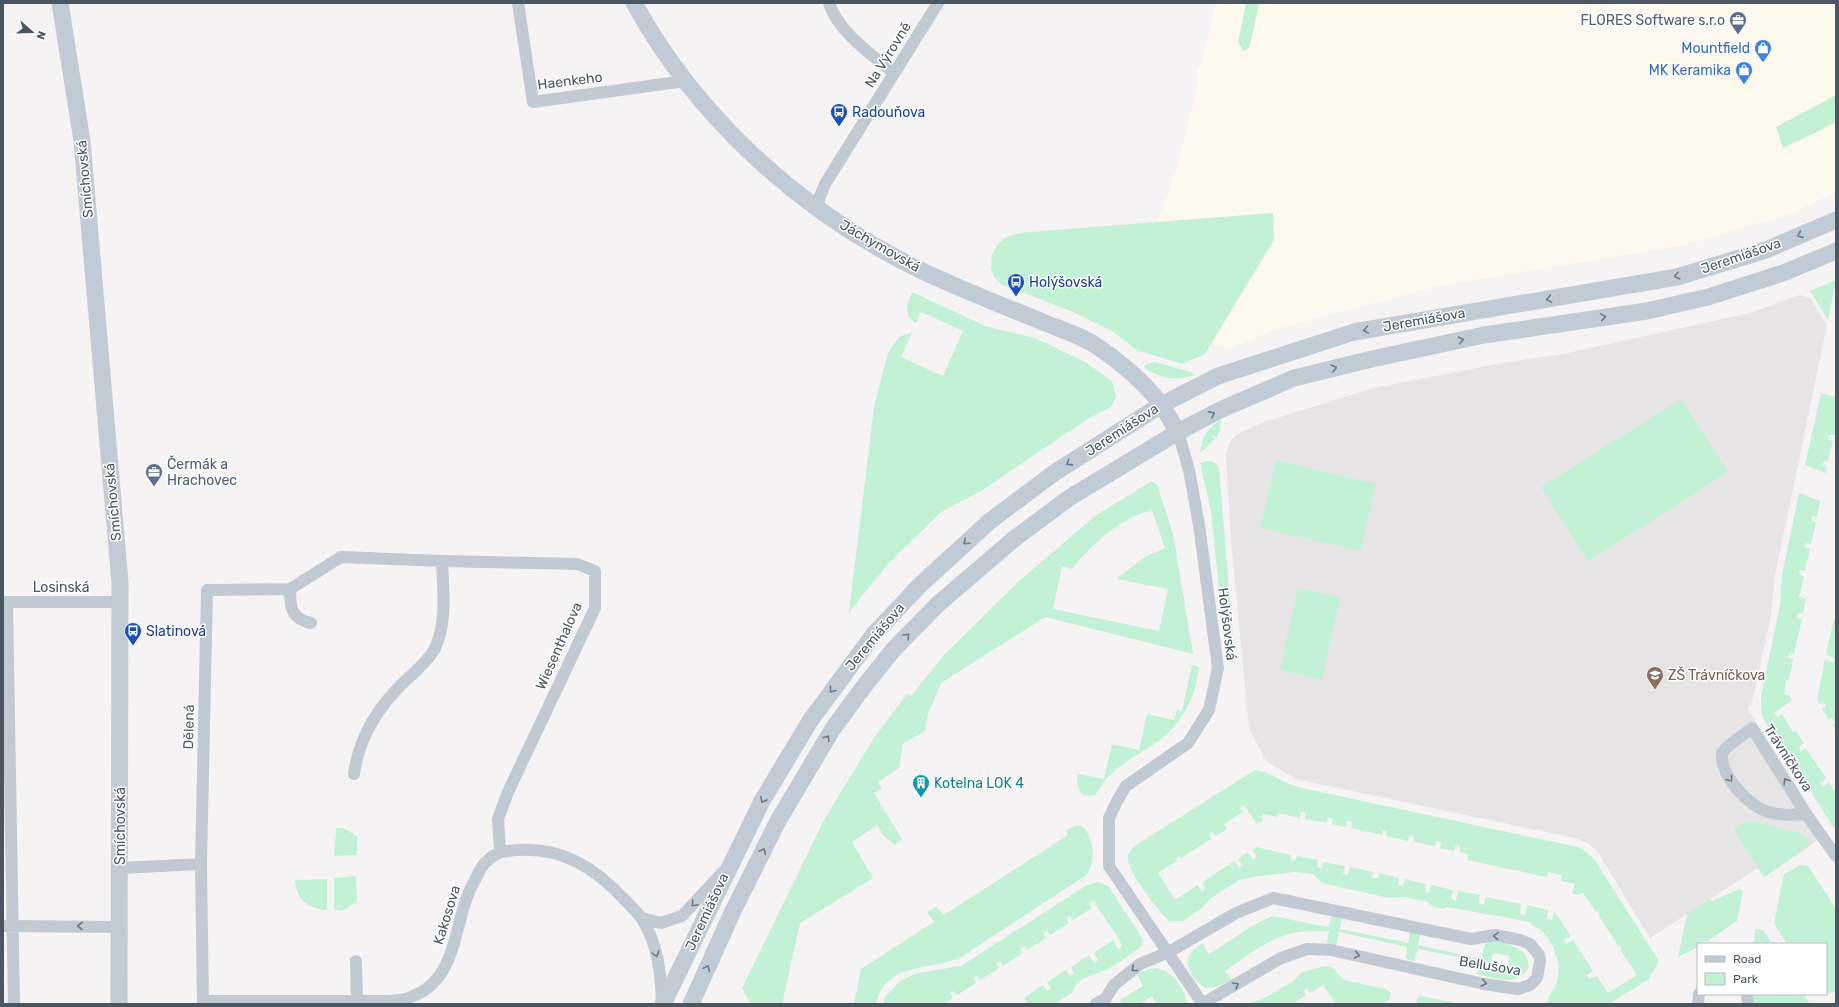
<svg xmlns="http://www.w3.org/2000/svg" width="1839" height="1007" font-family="Rubik,sans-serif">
	<rect width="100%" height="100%" fill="#f5f3f3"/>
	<!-- commercial -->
	<path fill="#fdf9ef" d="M1216,3H1836V192L1790,214L1685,245L1439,286L1274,330L1231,348L1104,322L1156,226L1177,167L1198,84L1197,70L1202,61Z"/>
	<!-- education -->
	<path fill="#e6e4e5" d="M1800,295L1810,298L1827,325L1775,575L1771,615L1754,694L1751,704L1747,708L1826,833L1803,851L1764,877L1758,868L1650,938L1598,852L1588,843L1575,838L1296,779L1266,761L1249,728L1231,541L1226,454L1229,443L1237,434L1264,422L1370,389L1502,363L1563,354L1750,313Z"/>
	<!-- green -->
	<path fill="#c3f1d5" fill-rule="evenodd" d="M1246,3H1259L1250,46L1248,49L1243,51L1238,42Z
		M1836,95V122L1817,132L1783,148L1776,127Z
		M1273,213L1274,240L1205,354L1182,364L1137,350L1112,331L1073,312L1001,284L994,277L991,269L992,254L998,244L1006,237L1018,233Z
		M1836,280V281L1828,320L1810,291Z
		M912,292L985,326L1035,338L1085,362L1112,381L1116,397L1111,407L1089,418L981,491L941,512L889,563L849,612L874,407L888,353L899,337L912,332L901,357L943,376L963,331L921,312L916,323L908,316L907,305Z
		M1155,362L1191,372L1196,375C1176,381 1161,380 1144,367L1147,364Z
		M1821,393L1836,397V435H1829L1828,440L1833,441L1828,462L1824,461L1822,466L1827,467L1826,473L1805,465Z
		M1681,399L1728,472L1588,561L1541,487Z
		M1220,420C1222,428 1220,431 1216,438L1214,435L1212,437L1215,439L1200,453C1202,438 1207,428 1220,420Z
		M1276,460L1376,484L1360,551L1260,528Z
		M1209,461L1214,462L1219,467L1235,664L1226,658L1211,511L1200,463Z
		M1152,481L1157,485L1173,534L1193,654L1045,617L941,683L928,714L925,731L903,744L899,768L878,782L882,788L874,793L902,839L895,845L884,836L877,825L852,842L873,878L800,923L782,1004H751L742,988L825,818L874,738L907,694L911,696L944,655L1018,582L1095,516ZM1152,510L1165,548L1145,557L1116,579L1168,589L1159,631L1053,609L1062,566L1072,569C1093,543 1119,519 1152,510Z
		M1799,493L1820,501L1817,517L1812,516L1811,521L1816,522L1811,544L1806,543L1805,547L1810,549L1805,570H1800L1799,574L1804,576L1799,597L1806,599L1803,614L1798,613L1797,618L1802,619L1794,654L1789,653L1788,658L1793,659L1789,680H1786L1784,694L1789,695L1792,700L1774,713L1777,717L1782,714L1793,732L1796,731L1804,743L1799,747L1801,751L1806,748L1826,778L1820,783L1823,787L1829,783L1836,794V828H1834L1763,718L1761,710V697L1780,605L1782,575Z
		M1298,588L1340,597L1322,680L1280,670Z
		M1834,619H1836V731L1832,724L1835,722L1833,718L1829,720L1822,709L1826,706L1824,702L1819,704L1817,700L1825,659L1832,663L1835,659L1826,654Z
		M1192,665L1199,667C1196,697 1182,724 1157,742C1141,753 1123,762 1109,776C1103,781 1100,789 1095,795L1084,796C1078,790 1077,783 1077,774L1104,779L1112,744L1139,750L1147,714L1174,720L1177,710L1182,711Z
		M1255,770C1271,772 1284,784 1302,788L1578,847L1588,853L1596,862L1659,961L1649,979L1609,1004H1547C1549,991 1553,993 1556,985C1561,969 1558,953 1549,940C1545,934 1540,928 1533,926L1530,922L1447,907L1443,909L1431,906L1428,902L1405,897L1389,898L1322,883L1313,874L1295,872L1258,876L1239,880L1211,898L1202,908L1183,921H1169C1159,912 1125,869 1128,855C1129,853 1132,850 1133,847ZM1244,805L1257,824L1262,821L1263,814L1277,817L1278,813L1300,818L1301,812L1306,813L1305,819L1327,823L1328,817L1333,819L1332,824L1346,827L1347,821L1352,822L1351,828L1382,835L1383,830L1387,831V836L1408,841L1410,835L1414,837L1413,842L1435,846L1436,841L1441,842L1440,848L1454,851L1456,845L1460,846V852L1468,854L1467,860L1547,877L1548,872L1562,875L1561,881L1575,884L1572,894L1578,895L1583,893L1596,912L1598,911L1600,915L1599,916L1619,947L1620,946L1622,950L1621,951L1637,975L1608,993L1597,976L1589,979L1587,975L1593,971L1573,940L1566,944L1564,940L1571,936L1554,911L1552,920L1547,918L1548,910L1527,905L1525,915L1520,914L1521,904L1486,897L1484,905L1479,903L1480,895L1458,891L1456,901L1451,899L1453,890L1431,885L1429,893L1425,892L1426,884L1405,879L1403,886L1398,885L1399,878L1379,873L1378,878H1372L1373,872L1350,867L1348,875L1343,874L1345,866L1323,862L1322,868L1317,867L1318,860L1297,856L1295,861L1290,860L1291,855L1256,847L1252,850L1257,857L1253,860L1248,852L1238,859L1243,866L1239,868L1234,861L1203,882L1205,890L1201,891L1198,885L1175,900L1158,873L1177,861L1175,859L1179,856L1181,858L1211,839L1209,835L1212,832L1216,836L1227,829L1224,824L1243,812L1240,808Z
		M1746,821H1753L1799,833L1809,839L1808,846L1764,877L1735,832V828Z
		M1077,825L1082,826C1094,837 1097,864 1085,876L961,957C930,972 887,960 876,1004H854L861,969L934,922L927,912L936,907L944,915L1068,835L1066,830Z
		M336,828H343L357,836V855L334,856Z
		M1800,865L1808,866L1810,869L1836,909V992L1826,993V944H1787L1774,923L1784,874Z
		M356,876L357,901L342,911L334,909V878Z
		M327,879V910C308,909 296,899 295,880Z
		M1098,882L1108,886L1141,936L1143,940L1142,946C1131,953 1120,963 1108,969C1096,975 1076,977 1073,992L1054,1004H1028L1024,998L1043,985L1047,991L1051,988L1047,982L1066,970L1070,976L1074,974L1071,967L1089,955L1094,963L1098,960L1094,953L1113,940L1118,949L1122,946L1118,937L1093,901L1089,904L1092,908L1073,920L1070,916L1066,918L1069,923L1050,935L1047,931L1043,933L1046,938L1027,950L1025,946L1020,949L1023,953L1003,966L1000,961L996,963L999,968L980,980L977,976L973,978L976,983L957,995L954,991L950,993L953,998L944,1004H883L885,997L900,981L918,973L961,966L1087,885Z
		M1740,889L1741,891L1743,890L1737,921L1706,942L1704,941L1703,944H1698V947L1678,957L1687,914L1710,899L1712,901Z
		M1272,916L1328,927L1332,916L1342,918L1340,929L1408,943L1410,932L1420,934L1418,945L1481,959L1486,940C1500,942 1533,947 1528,968C1527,972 1519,978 1514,979C1504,983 1488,976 1477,974L1480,961L1418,949L1414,961L1406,959L1407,947L1339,932L1336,945L1327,943L1329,931C1315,931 1299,930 1286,935C1265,941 1242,959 1225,971L1232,980L1215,987L1205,988C1196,981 1182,967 1190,954C1193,950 1198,946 1202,943L1209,954L1254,925ZM1493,953L1510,956L1507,968L1491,965Z
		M1756,929L1763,930L1772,944H1753Z
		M1325,966C1337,966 1337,977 1347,981L1386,989L1391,993L1389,1000L1382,1004H1336L1323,985L1310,993L1307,988L1303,990L1306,995L1293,1004H1249L1268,996L1292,982L1302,972Z
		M1157,968C1173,972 1185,988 1187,1004H1157L1152,996L1140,1004H1122L1120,1000L1143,986L1137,974L1148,969Z
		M1753,994H1803L1809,1002L1808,1004H1754Z
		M1421,996L1459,1004H1416L1418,997Z"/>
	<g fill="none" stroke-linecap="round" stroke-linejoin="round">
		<!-- street -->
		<path stroke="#c1cad2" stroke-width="12" d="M518,3L533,102L685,81
			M829,3C839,33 870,53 894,73
			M816,207L825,184L938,3
			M1178,432L1189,470L1199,525L1218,668L1209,710L1188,743L1126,786L1117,801L1109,818V866L1202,1003
			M290,589C290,607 291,619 311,623
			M3,602H120
			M7,602L14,1004
			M354,774C359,737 377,708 404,682C413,674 432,657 436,646C447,620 443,589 442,561
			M1806,814C1792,815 1774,816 1761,809C1743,799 1720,774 1722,753L1727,747L1752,728L1806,814L1836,856
			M120,868L201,864
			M642,918L661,923L682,916L722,873
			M3,926L119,927
			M356,961L357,1004
			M1747,994L1748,1004
			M203,1001H381C389,1001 398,1001 405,999C462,983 451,920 475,880C478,874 481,866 486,862C497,851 504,851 518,850C562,847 595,868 624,899C630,905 637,912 642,919C658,944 661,974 662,1003
			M203,1004L201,864L207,590L290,589L341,557L442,561L577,564L595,571V608L508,792L498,819L500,851
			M1096,1004L1106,998L1114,985L1140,964L1169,952L1236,913L1273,898L1471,939L1495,935L1520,940L1530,944L1539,955L1540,961L1537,978L1530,985L1518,989L1484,984L1331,950L1307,949L1281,958L1202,1004
			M1698,1004L1699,994"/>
		<!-- secondary -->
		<path stroke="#c1cbd6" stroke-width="17" d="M60,3L82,141L120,583L119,1004
			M634,3C696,116 797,208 912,266C954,287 999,304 1043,322C1059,329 1080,335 1095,345C1119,361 1143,381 1161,404C1167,413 1172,423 1178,432
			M663,1004L762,801L810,721L874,634L920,585L990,521L1054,473L1161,405L1218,376L1354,332L1677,277L1766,250L1836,220
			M691,1004L733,911L778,821L832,730L862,689L893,650L937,605L1014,539L1069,498L1178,432L1220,410L1294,378L1372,359L1484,335L1647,311L1708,297L1783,273L1836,251"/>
	</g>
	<!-- one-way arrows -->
	<defs><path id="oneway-chevron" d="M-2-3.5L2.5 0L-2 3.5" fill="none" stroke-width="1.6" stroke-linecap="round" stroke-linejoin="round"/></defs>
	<g stroke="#6e7984">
		<use href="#oneway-chevron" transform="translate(1800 235) rotate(157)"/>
		<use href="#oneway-chevron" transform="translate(1677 276) rotate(166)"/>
		<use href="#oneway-chevron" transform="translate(1549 299) rotate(170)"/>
		<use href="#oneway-chevron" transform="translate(1603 317) rotate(-9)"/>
		<use href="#oneway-chevron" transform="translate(1366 330) rotate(170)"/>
		<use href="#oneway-chevron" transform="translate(1461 340) rotate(-12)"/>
		<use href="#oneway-chevron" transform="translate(1334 368) rotate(-14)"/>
		<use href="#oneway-chevron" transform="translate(1212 414) rotate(-28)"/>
		<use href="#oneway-chevron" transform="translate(1069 463) rotate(147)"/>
		<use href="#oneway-chevron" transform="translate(966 542) rotate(137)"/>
		<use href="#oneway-chevron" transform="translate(907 636) rotate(-46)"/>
		<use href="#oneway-chevron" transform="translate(832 690) rotate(127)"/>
		<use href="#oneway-chevron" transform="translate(827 738) rotate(-58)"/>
		<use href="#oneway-chevron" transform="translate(763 800) rotate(119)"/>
		<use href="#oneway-chevron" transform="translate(763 851) rotate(-63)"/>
		<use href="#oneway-chevron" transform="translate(707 968) rotate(-66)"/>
	</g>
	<g stroke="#6e7983">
		<use href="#oneway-chevron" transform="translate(1730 779) rotate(53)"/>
		<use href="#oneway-chevron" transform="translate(1786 781) rotate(-122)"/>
		<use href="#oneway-chevron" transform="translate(694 904) rotate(133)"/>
		<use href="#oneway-chevron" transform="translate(80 926) rotate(-180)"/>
		<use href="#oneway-chevron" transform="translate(1496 936) rotate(-176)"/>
		<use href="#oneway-chevron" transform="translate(656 954) rotate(74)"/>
		<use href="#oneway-chevron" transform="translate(1357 955) rotate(11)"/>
		<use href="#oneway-chevron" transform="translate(1134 969) rotate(141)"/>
		<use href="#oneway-chevron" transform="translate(1484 983) rotate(11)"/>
		<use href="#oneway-chevron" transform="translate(1236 985) rotate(-31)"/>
	</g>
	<!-- icons -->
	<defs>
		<symbol id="office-pin" viewBox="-11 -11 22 30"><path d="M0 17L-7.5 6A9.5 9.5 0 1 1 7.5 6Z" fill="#5c6f8a" stroke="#fff"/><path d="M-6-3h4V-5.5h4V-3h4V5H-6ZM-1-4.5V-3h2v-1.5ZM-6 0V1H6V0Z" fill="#fff"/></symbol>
		<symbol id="shop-pin" viewBox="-11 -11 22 30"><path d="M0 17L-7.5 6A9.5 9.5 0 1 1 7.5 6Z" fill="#3f7fe0" stroke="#fff"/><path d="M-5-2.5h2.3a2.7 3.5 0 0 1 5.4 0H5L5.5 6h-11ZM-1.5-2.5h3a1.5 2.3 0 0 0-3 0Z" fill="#fff"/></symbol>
		<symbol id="bus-pin" viewBox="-11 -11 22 30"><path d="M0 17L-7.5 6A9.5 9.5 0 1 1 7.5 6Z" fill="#1a4fb4" stroke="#fff"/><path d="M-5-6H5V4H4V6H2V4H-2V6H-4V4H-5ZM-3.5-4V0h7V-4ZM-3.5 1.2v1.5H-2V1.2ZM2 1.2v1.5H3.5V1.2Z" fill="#fff"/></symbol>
		<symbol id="school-pin" viewBox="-11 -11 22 30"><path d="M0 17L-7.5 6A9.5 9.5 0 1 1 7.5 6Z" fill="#8d6e63" stroke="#fff"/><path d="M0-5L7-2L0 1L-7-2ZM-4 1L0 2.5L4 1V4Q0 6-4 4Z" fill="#fff"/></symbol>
		<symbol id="building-pin" viewBox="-11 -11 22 30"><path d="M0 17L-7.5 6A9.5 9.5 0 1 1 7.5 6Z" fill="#0f9aa8" stroke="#fff"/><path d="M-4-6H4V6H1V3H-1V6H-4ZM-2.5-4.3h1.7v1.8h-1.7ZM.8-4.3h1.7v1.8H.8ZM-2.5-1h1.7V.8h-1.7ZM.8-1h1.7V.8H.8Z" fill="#fff"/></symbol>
	</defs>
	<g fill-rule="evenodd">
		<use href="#office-pin" x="1728" y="10" width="20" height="27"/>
		<use href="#shop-pin" x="1753" y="38" width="20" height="27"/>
		<use href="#shop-pin" x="1734" y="60" width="20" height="27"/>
		<use href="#bus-pin" x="829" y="102" width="20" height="27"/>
		<use href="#bus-pin" x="1006" y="272" width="20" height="27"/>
		<use href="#office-pin" x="144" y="462" width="20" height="27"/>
		<use href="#bus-pin" x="123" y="621" width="20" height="27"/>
		<use href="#school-pin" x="1645" y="665" width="20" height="27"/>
		<use href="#building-pin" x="911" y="773" width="20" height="27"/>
	</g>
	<g text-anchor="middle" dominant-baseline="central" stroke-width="3" stroke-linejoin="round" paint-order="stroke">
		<!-- service labels -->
		<g font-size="14" fill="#4e5e75" stroke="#fff" text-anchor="end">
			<text x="1725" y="20">FLORES Software s.r.o</text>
			<text x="167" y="464" text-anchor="start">Čermák a<tspan x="167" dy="16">Hrachovec</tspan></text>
		</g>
		<!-- shop labels -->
		<g font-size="14" fill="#366cbe" stroke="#fff" text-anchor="end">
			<text x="1750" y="48">Mountfield</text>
			<text x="1731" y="70">MK Keramika</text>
		</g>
		<!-- street labels -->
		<g font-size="14" fill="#4a5661" stroke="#fff">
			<text transform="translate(888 55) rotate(-58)">Na Výrovně</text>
			<text transform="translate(570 81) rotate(-7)">Haenkeho</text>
			<text transform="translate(85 179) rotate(-95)">Smíchovská</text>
			<text transform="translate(880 246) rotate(30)">Jáchymovská</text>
			<text transform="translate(1741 256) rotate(-19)">Jeremiášova</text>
			<text transform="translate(1424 320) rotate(-10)">Jeremiášova</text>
			<text transform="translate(1122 430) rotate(-33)">Jeremiášova</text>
			<text transform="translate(113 502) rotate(-95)">Smíchovská</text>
			<text x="61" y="587">Losinská</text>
			<text transform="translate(1227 624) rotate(83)">Holýšovská</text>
			<text transform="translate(875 637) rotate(-50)">Jeremiášova</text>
			<text transform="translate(559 646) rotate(-66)">Wiesenthalova</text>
			<text transform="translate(189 727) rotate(-89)">Dělená</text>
			<text transform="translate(1788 758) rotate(57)">Trávníčkova</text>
			<text transform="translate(120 826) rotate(-90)">Smíchovská</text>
			<text transform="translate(707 912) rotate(-65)">Jeremiášova</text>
			<text transform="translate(447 915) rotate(-73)">Kakosova</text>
			<text transform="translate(1490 966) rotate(9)">Bellušova</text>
		</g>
		<!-- transit labels -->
		<g font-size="14" fill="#164399" stroke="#fff" text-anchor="start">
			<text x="852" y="112">Radouňova</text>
			<text x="1029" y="282">Holýšovská</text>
			<text x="146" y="631">Slatinová</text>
		</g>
		<!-- education labels -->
		<g font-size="14" fill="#785e54" stroke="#fff" text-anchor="start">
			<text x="1668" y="675">ZŠ Trávníčkova</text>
		</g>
		<!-- culture labels -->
		<g font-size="14" fill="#0d838f" stroke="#fff" text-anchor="start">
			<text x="934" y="783">Kotelna LOK 4</text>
		</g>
	</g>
	<!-- border -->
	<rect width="1839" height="1007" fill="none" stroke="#4a5661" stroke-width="8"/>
	<!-- legend -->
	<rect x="1697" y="943" width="130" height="52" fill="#ffffff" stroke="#b7bbc0"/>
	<rect x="1705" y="956" width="20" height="6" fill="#c1cbd6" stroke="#b7bbc0"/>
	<text x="1733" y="963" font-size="12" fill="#4a5661">Road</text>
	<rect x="1705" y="973" width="20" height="12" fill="#c3f1d5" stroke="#b7bbc0"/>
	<text x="1733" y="983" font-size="12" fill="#4a5661">Park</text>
	<!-- north arrow -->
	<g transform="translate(32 32) rotate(110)" stroke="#ffffff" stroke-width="3" paint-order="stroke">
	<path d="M0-3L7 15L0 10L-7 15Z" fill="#4a5661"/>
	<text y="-6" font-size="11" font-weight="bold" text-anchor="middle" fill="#4a5661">N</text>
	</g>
</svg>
